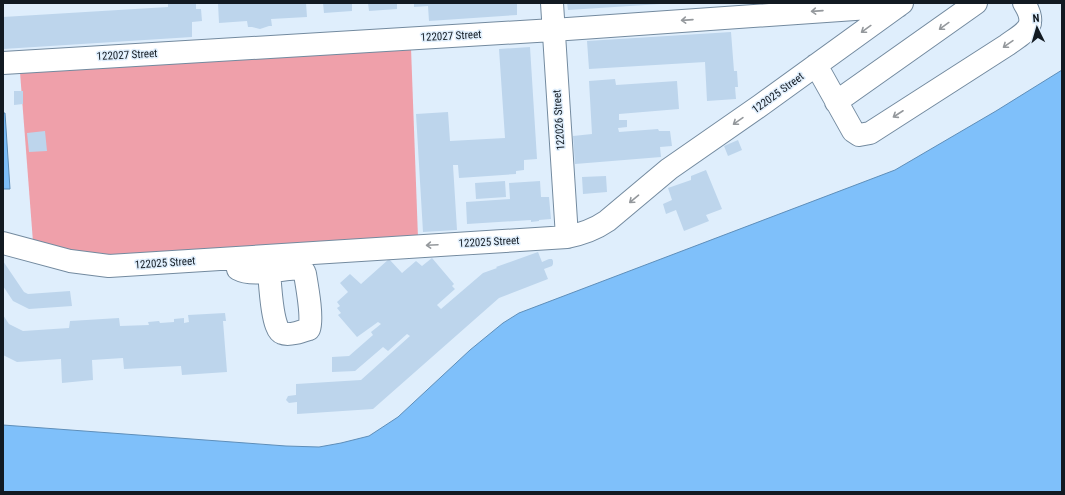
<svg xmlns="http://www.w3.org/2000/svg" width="1065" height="495" font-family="'Roboto Condensed',sans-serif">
	<rect width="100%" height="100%" fill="#dfeefc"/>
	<!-- green -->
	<path fill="#efa0aa" d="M411,48L418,238L129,256L98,255L57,249L33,242L20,72Z"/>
	<!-- water -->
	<path fill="#7fc0fa" stroke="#5e8eb9" d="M1062,70V492H3V425L286,446L319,447L341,443L369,436L398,417L470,350L503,323L519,313L895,170L996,111Z
		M3,113H5L10,189H3Z"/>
	<!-- building -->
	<path fill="#bdd5ec" d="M168,3H196V9H201L202,21L192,22V37L3,49V17L168,7Z
		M218,3H306L307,17L271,19L272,26H269L260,29L252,27H248L247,21L219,23Z
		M323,3H352V11L324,13Z
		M368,3H397V9L369,11Z
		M414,3H517V15L429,21L428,6L414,7Z
		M567,3H661V4L568,10Z
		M731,32L734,71H737L738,87H735L736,99L707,101L705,62L589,69L587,41Z
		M530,47L537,159L524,160V170L516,171V174L459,178L458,165H453L457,230L423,232L416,114L448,112L450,141L505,138L499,49Z
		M615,79L616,85L677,81L679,109L619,114V120H627V127L618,128L619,132L658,129L659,131H670L672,146L660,147L661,157L575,164L573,136L592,134L589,81Z
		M14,91H23V104L14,105Z
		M45,131L47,151L29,152L27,133Z
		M738,140L742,150L728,156L724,146Z
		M706,170L722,209L706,215L709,221L684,231L676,210L666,214L663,204L672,200L668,188L691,180V176Z
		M606,176L607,192L583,194L582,177Z
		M505,181L506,197L476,199L475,183Z
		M540,181L541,197H549L551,219L539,220V221L531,222V220L467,224L466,202L510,199L509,183Z
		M538,252L542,262L549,259H552L553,261V264L552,266L544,269L548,279L499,298L373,409L297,414V402L289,403L286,400L288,396L296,395V384L361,380L410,336L407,334L388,351L383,347L355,371L332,372V357L349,356L373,335L371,332L381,324L378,322L357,337L338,315L341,313L337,308L340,306L337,302L348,292L340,283L350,274L361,284L389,259L402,273L416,261L422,266L432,258L454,284L452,286L455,289L437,305L441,309L483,273L497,268L496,267Z
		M3,261L24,292L28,294L70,291L72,306L29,309L13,301L3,286Z
		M225,313L226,321H223L227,372L182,375L181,366L124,369L123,358L92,360L93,380L62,383L61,359L17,362L3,355V315L9,324L23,331L69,328L70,321L119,318L120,326L149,325L148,322L159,321L160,323L174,322V319L184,318V323L189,322L188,315Z"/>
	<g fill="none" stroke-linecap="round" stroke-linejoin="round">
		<defs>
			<path id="minor" d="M552,3L567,237
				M3,63L553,30L898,6
				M816,65L853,131L859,135L870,133L1007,45C1025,32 1039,27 1024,3
				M836,102L976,3
				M3,243L70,261L109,266L567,237C582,234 594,230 607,221L669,169L761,105L902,3
				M236,258L238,269C251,276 274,271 288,269C292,269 297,268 301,269C304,271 304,271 305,274C307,286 313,318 309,329C303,331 289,336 282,333C272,330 270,282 269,271"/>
		</defs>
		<!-- minor casing -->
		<use href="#minor" stroke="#738a9f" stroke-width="24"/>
		<!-- minor -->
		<use href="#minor" stroke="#fff" stroke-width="22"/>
	</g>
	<!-- one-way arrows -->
	<defs><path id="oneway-shaft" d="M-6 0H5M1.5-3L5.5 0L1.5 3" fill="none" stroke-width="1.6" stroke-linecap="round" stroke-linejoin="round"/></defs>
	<g stroke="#94989c">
		<use href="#oneway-shaft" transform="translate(817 11) rotate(176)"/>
		<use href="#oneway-shaft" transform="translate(687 20) rotate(176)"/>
		<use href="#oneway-shaft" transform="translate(944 26) rotate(144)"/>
		<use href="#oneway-shaft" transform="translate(866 29) rotate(144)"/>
		<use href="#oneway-shaft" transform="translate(1008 44) rotate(145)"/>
		<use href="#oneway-shaft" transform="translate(898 114) rotate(147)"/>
		<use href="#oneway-shaft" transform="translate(738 121) rotate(145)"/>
		<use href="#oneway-shaft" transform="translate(634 199) rotate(140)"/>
		<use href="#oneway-shaft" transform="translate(432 245) rotate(177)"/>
	</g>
	<g text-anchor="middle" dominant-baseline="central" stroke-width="3" stroke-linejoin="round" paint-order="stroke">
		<!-- street labels -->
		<g font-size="11" fill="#121a22" stroke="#dfeefc">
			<text transform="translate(451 36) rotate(-3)">122027 Street</text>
			<text transform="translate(127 55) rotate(-3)">122027 Street</text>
			<text transform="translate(778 93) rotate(-36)">122025 Street</text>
			<text transform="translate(559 120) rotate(-94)">122026 Street</text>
			<text transform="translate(489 242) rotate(-3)">122025 Street</text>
			<text transform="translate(165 263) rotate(-4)">122025 Street</text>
		</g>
	</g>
	<!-- border -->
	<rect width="1065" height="495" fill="none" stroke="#121a22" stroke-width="8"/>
	<!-- north arrow -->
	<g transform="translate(1037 28) rotate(355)" stroke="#dfeefc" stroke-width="3" paint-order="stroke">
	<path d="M0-3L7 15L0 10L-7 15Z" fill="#121a22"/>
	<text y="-6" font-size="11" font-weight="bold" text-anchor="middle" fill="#121a22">N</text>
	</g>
</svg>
